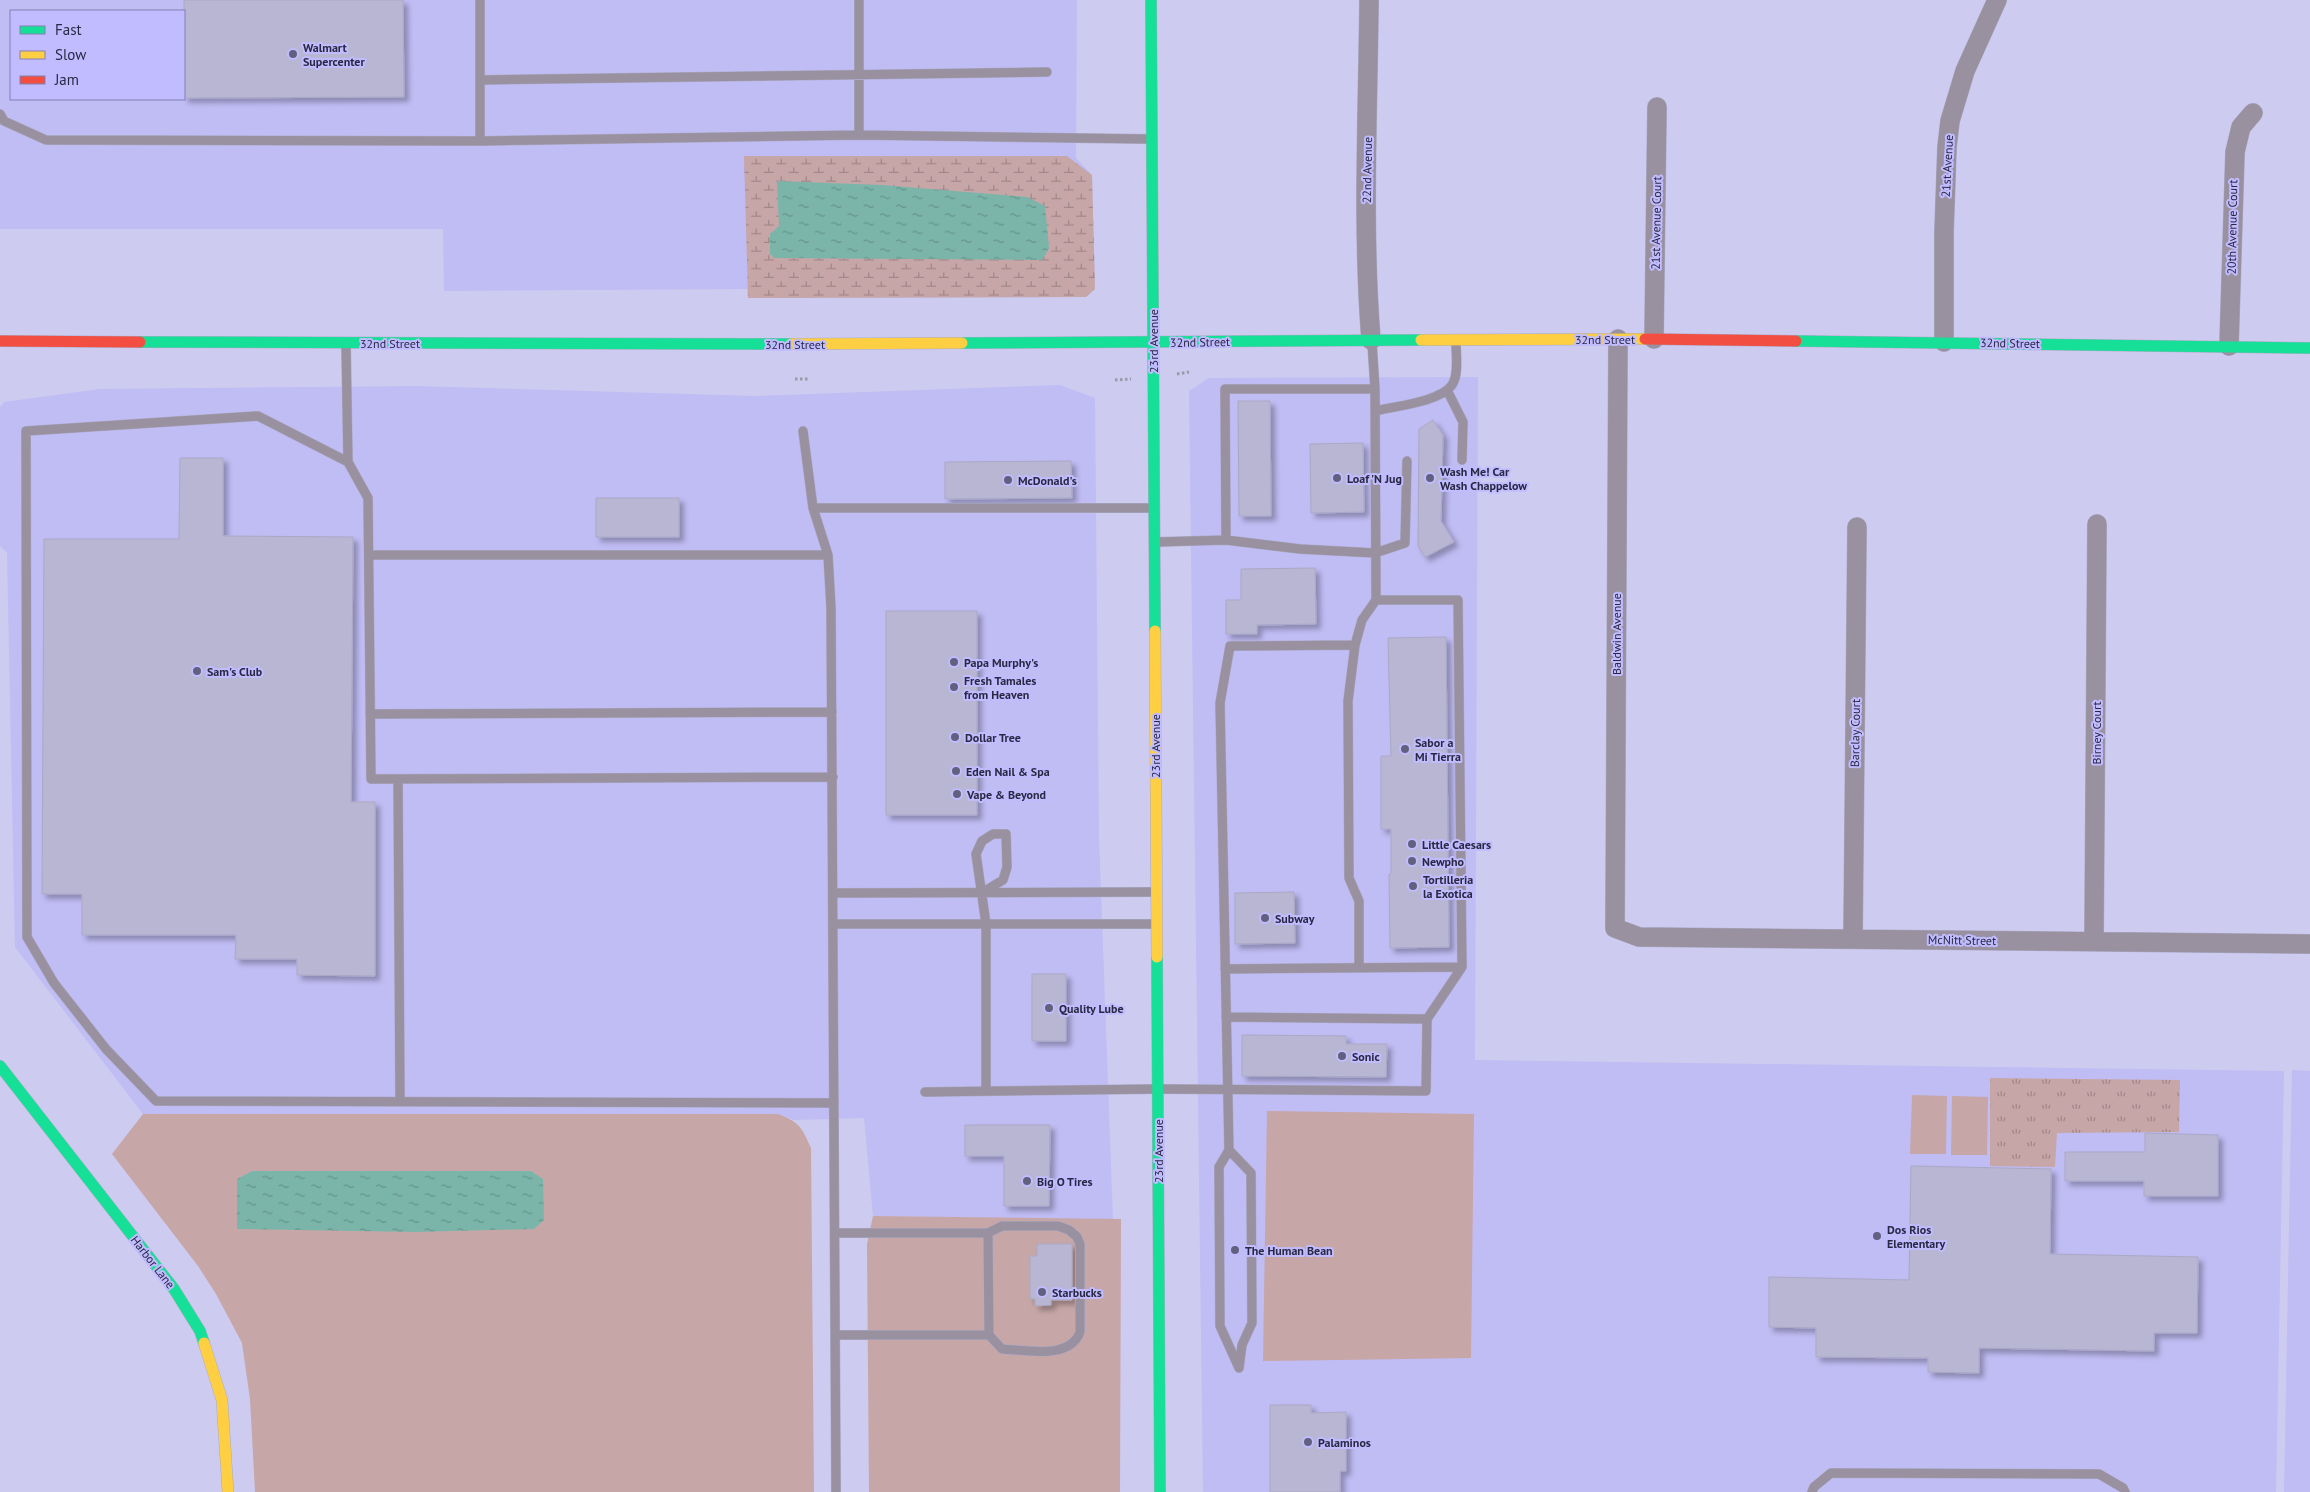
<svg xmlns="http://www.w3.org/2000/svg" width="2310" height="1492" font-family="'PT Sans',sans-serif">
	<defs>
		<pattern id="wetland-marsh" width="20" height="14" patternUnits="userSpaceOnUse" patternTransform="scale(1.25)"><rect width="20" height="14" fill="#c7a6a7"/><path d="M1 5h8M5 5V1M11 12h8M15 12V8" fill="none" stroke="#a2878a"/></pattern>
		<pattern id="park-tufts" width="24" height="20" patternUnits="userSpaceOnUse" patternTransform="scale(1.25)"><rect width="24" height="20" fill="#c7a6a7"/><path d="M3 7l-1-3M5 7V3M7 7l1-3M15 17l-1-3M17 17v-4M19 17l1-3" fill="none" stroke="#a2878a"/></pattern>
		<pattern id="water-ripples" width="26" height="14" patternUnits="userSpaceOnUse" patternTransform="scale(1.25)"><rect width="26" height="14" fill="#7bb5aa"/><path d="M2 4q2-2 4 0t4 0M15 11q2-2 4 0t4 0" fill="none" stroke="#65938c"/></pattern>
		<filter id="shadow"><feDropShadow dx="4.5" dy="4.5" stdDeviation="2.5" flood-color="#0004"/></filter>
	</defs>
	<rect width="100%" height="100%" fill="#cdcbf0"/>
	<!-- built -->
	<path fill="#c0bcf4" fill-rule="evenodd" d="M0,0H1077L1076,158L1092,175L1095,289L1086,297L748,298L747,289L444,291L443,229H0ZM11,11H184V99H11Z
		M1478,377L1475,1060L2284,1071L2276,1492H1203L1189,391L1209,378Z
		M1060,385L1095,398L1099,838L1113,1220L873,1216L864,1118L794,1120L778,1114H143L15,947L7,553L0,546V407L4,402L100,389L416,386L756,396Z
		M2292,1070L2310,1071V1492H2284Z"/>
	<!-- grass -->
	<path fill="#c7a6a7" d="M1912,1095L1947,1096L1946,1154H1910Z
		M1952,1096L1988,1097L1987,1155H1951Z
		M1267,1111L1474,1114L1471,1358L1263,1361Z
		M143,1114H778C800,1122 802,1128 811,1148L814,1492H255L250,1399L242,1343L216,1294L198,1266L112,1154Z
		M873,1216L1121,1219L1120,1492H869L867,1244Z"/>
	<!-- wetland -->
	<path fill="url(#wetland-marsh)" d="M744,156H1067L1092,175L1095,289L1086,297L748,298Z"/>
	<!-- park -->
	<path fill="url(#park-tufts)" d="M1990,1078L2180,1080L2179,1132L2057,1133L2055,1167L1990,1166Z"/>
	<!-- water -->
	<path fill="url(#water-ripples)" d="M777,181L882,185L1027,197L1045,206L1049,248L1042,260L774,258L770,254V234L779,226Z
		M252,1171H531L543,1179L544,1220L534,1229L415,1232L237,1229V1179Z"/>
	<!-- building -->
	<path fill="#b8b6d3" stroke="#aaa8c5" filter="url(#shadow)" d="M184,0H403L404,97L184,98Z
		M1238,401H1270L1271,516H1239Z
		M1433,420L1443,435L1441,521L1454,542L1425,557L1418,546L1419,429Z
		M1363,443L1364,512L1311,513L1310,444Z
		M180,458H223V536L353,537L351,802H375V976L297,975V959H235L236,935H82V894H42L44,539H179Z
		M1071,461L1072,498L945,499V462Z
		M596,498H679V537H596Z
		M1315,568L1316,624L1257,625V634H1226V600H1241V569Z
		M886,611H977V815H886Z
		M1446,637L1449,947L1390,948L1389,874H1391V829H1381V756H1391L1388,638Z
		M1294,892L1295,943L1235,944V893Z
		M1032,974H1066V1041H1032Z
		M1242,1035L1346,1036V1044H1387L1386,1077L1242,1076Z
		M965,1125H1050L1049,1206H1004V1156H965Z
		M2145,1133L2218,1135V1196H2144V1181H2065V1152H2145Z
		M1911,1166L2051,1169L2050,1254L2198,1257L2197,1333H2154V1351L1979,1348V1373L1928,1372V1358L1816,1357V1328L1769,1327V1277L1909,1280Z
		M1037,1244H1072V1300H1051V1305L1035,1306V1299H1030V1256H1037Z
		M1270,1405H1311V1413L1346,1412V1471H1340V1492H1270Z"/>
	<g fill="none" stroke-linecap="round" stroke-linejoin="round">
		<defs>
			<path id="lane" d="M480,0V141
				M859,0V135
				M480,80L1047,72
				M0,114L4,121L46,140L480,141L859,135L1149,139
				M346,344L348,462L368,498L371,779L833,777
				M1447,390L1463,422L1462,460
				M1375,411C1395,406 1440,402 1452,385C1459,375 1456,355 1456,343
				M803,431L813,508L828,555L831,608L836,1492
				M348,462L258,416L26,431L27,937L54,983L106,1049L156,1101L834,1103
				M813,508H1151
				M1226,540L1300,549L1375,553L1405,543L1407,461
				M1157,542L1226,540L1225,389H1375
				M369,555H828
				M370,714L832,712
				M398,779L400,1101
				M983,892L1003,880L1007,867L1006,834H993L982,841L976,854L986,924V1091
				M833,893L1153,892
				M833,924H1153
				M1359,967V901L1349,878L1348,701L1355,645L1362,620L1376,600L1375,389L1372,343
				M1225,969L1462,967L1458,600H1376
				M1427,1019L1462,967
				M925,1092L1157,1089L1426,1091L1427,1019L1226,1017
				M1229,1150L1251,1173L1252,1323L1242,1345L1239,1368
				M835,1233H988L989,1335H835
				M988,1233L1002,1226H1058L1069,1230L1077,1237L1080,1244V1332C1070,1360 1026,1350 1002,1349L989,1335
				M1239,1368L1220,1326L1219,1167L1229,1150L1220,703L1230,646L1355,645
				M1812,1492L1814,1487L1831,1473L2099,1474L2123,1488L2125,1492"/>
			<path id="street" d="M1369,0C1368,113 1362,227 1371,340
				M1618,339L1615,928L1639,937L2310,944
				M1654,339L1657,107
				M1944,342V232L1947,147L1950,121L1965,71L1997,0
				M2229,346L2235,152L2241,127L2253,113
				M1853,938L1857,527
				M2094,941L2097,524"/>
			<path id="fast" d="M1151,0L1155,631
				M1796,341L2310,348
				M140,342L791,344
				M962,343L1421,340
				M1157,957L1160,1492
				M0,1066L174,1289L200,1331L204,1343"/>
			<path id="slow" d="M1421,340L1645,339
				M791,344L962,343
				M1155,631L1157,957
				M204,1343L222,1400L228,1492"/>
			<path id="jam" d="M1645,339L1796,341
				M0,341L140,342"/>
		</defs>
		<!-- lane casing -->
		<use href="#lane" stroke="#abaac6" stroke-width="10"/>
		<!-- street casing -->
		<use href="#street" stroke="#abaac6" stroke-width="20"/>
		<!-- fast casing -->
		<use href="#fast" stroke="#abaac6" stroke-width="12"/>
		<!-- slow casing -->
		<use href="#slow" stroke="#abaac6" stroke-width="12"/>
		<!-- jam casing -->
		<use href="#jam" stroke="#abaac6" stroke-width="12"/>
		<!-- path -->
		<path stroke="#9d97a9" stroke-width="3" stroke-dasharray="2.5 2.5" stroke-linecap="butt" d="M1177,374L1189,372
			M795,379H810
			M1115,380L1131,379"/>
		<!-- lane -->
		<use href="#lane" stroke="#99919f" stroke-width="9"/>
		<!-- street -->
		<use href="#street" stroke="#99919f" stroke-width="19"/>
		<!-- fast -->
		<use href="#fast" stroke="#16e098" stroke-width="11"/>
		<!-- slow -->
		<use href="#slow" stroke="#ffcf43" stroke-width="11"/>
		<!-- jam -->
		<use href="#jam" stroke="#f24e42" stroke-width="11"/>
	</g>
	<!-- markers -->
	<g fill="#62607e" stroke="#c0bcff" stroke-width="2">
		<circle cx="293" cy="54" r="5"/>
		<circle cx="1337" cy="478" r="5"/>
		<circle cx="1430" cy="478" r="5"/>
		<circle cx="1008" cy="480" r="5"/>
		<circle cx="954" cy="662" r="5"/>
		<circle cx="197" cy="671" r="5"/>
		<circle cx="954" cy="687" r="5"/>
		<circle cx="955" cy="737" r="5"/>
		<circle cx="1405" cy="749" r="5"/>
		<circle cx="956" cy="771" r="5"/>
		<circle cx="957" cy="794" r="5"/>
		<circle cx="1412" cy="844" r="5"/>
		<circle cx="1412" cy="861" r="5"/>
		<circle cx="1413" cy="886" r="5"/>
		<circle cx="1265" cy="918" r="5"/>
		<circle cx="1049" cy="1008" r="5"/>
		<circle cx="1342" cy="1056" r="5"/>
		<circle cx="1027" cy="1181" r="5"/>
		<circle cx="1877" cy="1236" r="5"/>
		<circle cx="1235" cy="1250" r="5"/>
		<circle cx="1042" cy="1292" r="5"/>
		<circle cx="1308" cy="1442" r="5"/>
	</g>
	<g text-anchor="middle" dominant-baseline="central" stroke-width="4" stroke-linejoin="round" paint-order="stroke">
		<!-- poi labels -->
		<g font-size="12" font-weight="bold" fill="#292741" stroke="#c0bcff" text-anchor="start">
			<text x="303" y="47">Walmart<tspan x="303" dy="14">Supercenter</tspan></text>
			<text x="1440" y="471">Wash Me! Car<tspan x="1440" dy="14">Wash Chappelow</tspan></text>
			<text x="1347" y="478">Loaf 'N Jug</text>
			<text x="1018" y="480">McDonald's</text>
			<text x="964" y="662">Papa Murphy's</text>
			<text x="207" y="671">Sam's Club</text>
			<text x="964" y="680">Fresh Tamales<tspan x="964" dy="14">from Heaven</tspan></text>
			<text x="965" y="737">Dollar Tree</text>
			<text x="1415" y="742">Sabor a<tspan x="1415" dy="14">Mi Tierra</tspan></text>
			<text x="966" y="771">Eden Nail &amp; Spa</text>
			<text x="967" y="794">Vape &amp; Beyond</text>
			<text x="1422" y="844">Little Caesars</text>
			<text x="1422" y="861">Newpho</text>
			<text x="1423" y="879">Tortilleria<tspan x="1423" dy="14">la Exotica</tspan></text>
			<text x="1275" y="918">Subway</text>
			<text x="1059" y="1008">Quality Lube</text>
			<text x="1352" y="1056">Sonic</text>
			<text x="1037" y="1181">Big O Tires</text>
			<text x="1887" y="1229">Dos Rios<tspan x="1887" dy="14">Elementary</tspan></text>
			<text x="1245" y="1250">The Human Bean</text>
			<text x="1052" y="1292">Starbucks</text>
			<text x="1318" y="1442">Palaminos</text>
		</g>
		<!-- street labels -->
		<g font-size="12" fill="#292741" stroke="#c0bcff">
			<text transform="translate(1947 166) rotate(-87)">21st Avenue</text>
			<text transform="translate(1367 170) rotate(-89)">22nd Avenue</text>
			<text transform="translate(1656 223) rotate(-89)">21st Avenue Court</text>
			<text transform="translate(2232 227) rotate(-89)">20th Avenue Court</text>
			<text x="1605" y="339">32nd Street</text>
			<text transform="translate(1153 341) rotate(-90)">23rd Avenue</text>
			<text transform="translate(1200 342) rotate(-1)">32nd Street</text>
			<text x="390" y="343">32nd Street</text>
			<text transform="translate(2010 343) rotate(1)">32nd Street</text>
			<text x="795" y="344">32nd Street</text>
			<text transform="translate(1616 634) rotate(-90)">Baldwin Avenue</text>
			<text transform="translate(1855 733) rotate(-89)">Barclay Court</text>
			<text transform="translate(2096 733) rotate(-90)">Birney Court</text>
			<text transform="translate(1155 746) rotate(-90)">23rd Avenue</text>
			<text transform="translate(1962 940) rotate(1)">McNitt Street</text>
			<text transform="translate(1158 1151) rotate(-90)">23rd Avenue</text>
			<text transform="translate(153 1262) rotate(52)">Harbor Lane</text>
		</g>
	</g>
	<!-- legend -->
	<rect x="10" y="10" width="175" height="90" fill="#c0bcff" stroke="#8480b3"/>
	<rect x="20" y="26" width="25" height="8" fill="#16e098" stroke="#8480b3"/>
	<text x="55" y="35" font-size="15" fill="#292741">Fast</text>
	<rect x="20" y="51" width="25" height="8" fill="#ffcf43" stroke="#8480b3"/>
	<text x="55" y="60" font-size="15" fill="#292741">Slow</text>
	<rect x="20" y="76" width="25" height="8" fill="#f24e42" stroke="#8480b3"/>
	<text x="55" y="85" font-size="15" fill="#292741">Jam</text>
</svg>
